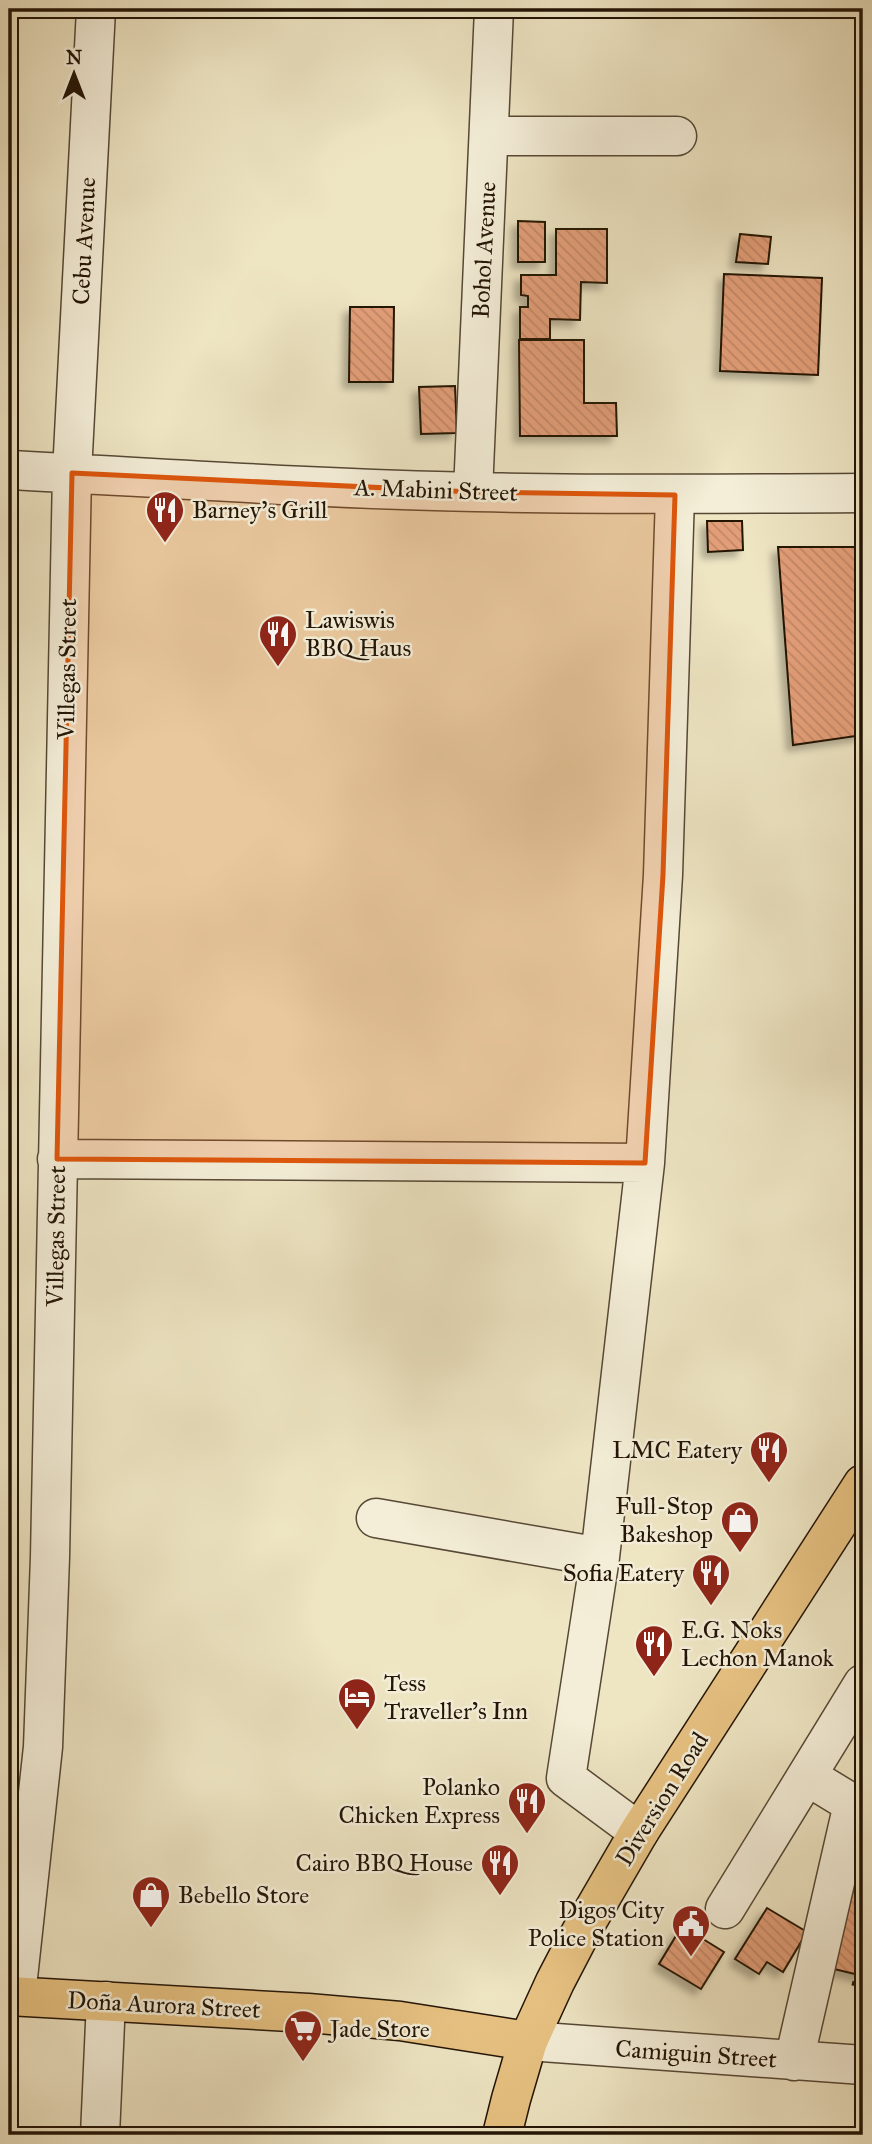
<svg xmlns="http://www.w3.org/2000/svg" width="872" height="2144" font-family="'IM FELL Great Primer',serif">
	<defs>
		<pattern id="building-back-hatch" width="6" height="6" patternUnits="userSpaceOnUse" patternTransform="scale(1.75)"><rect width="6" height="6" fill="#e29e78"/><path d="M-1 5l2 2M0 0l6 6M5-1l2 2" fill="none" stroke="#c28766"/></pattern>
		<filter id="shadow"><feDropShadow dx="-6" dy="6" stdDeviation="3.5" flood-color="#0004"/></filter>
	</defs>
	<rect width="100%" height="100%" fill="#eee5c3"/>
	<filter id="stains"><feTurbulence type="fractalNoise" baseFrequency=".00286" numOctaves="4"/><feColorMatrix values="0 0 0 0 .2 0 0 0 0 .09 0 0 0 0 .02 0 0 0 .5 -.17"/></filter>
	<radialGradient id="worn" r=".72"><stop offset=".6" stop-color="#630" stop-opacity="0"/><stop offset="1" stop-color="#630" stop-opacity=".3"/></radialGradient>
	<!-- building -->
	<path fill="url(#building-back-hatch)" stroke="#231406" stroke-width="2" filter="url(#shadow)" d="M518,221L545,222V262H518Z
		M556,229H607V283L581,282L580,320L550,319V339H520V307H528V296L521,295V275H556Z
		M740,234L771,237L768,264L736,262Z
		M724,274L822,278L818,375L720,371Z
		M350,307H394L393,382H349Z
		M519,340H584V403H616L617,436H520Z
		M455,386L457,433L421,434L419,387Z
		M707,521H742L743,550L708,552Z
		M778,547H863V735L793,745Z
		M863,1839V1976L834,1969Z
		M767,1908L807,1932L783,1972L767,1962L759,1974L735,1959Z
		M682,1926L724,1952L701,1989L659,1964Z"/>
	<g fill="none" stroke-linecap="round" stroke-linejoin="round">
		<defs>
			<path id="minor" d="M489,136H677
				M9,470C164,478 320,489 476,492C605,495 734,494 863,493
				M473,492L494,9
				M57,1159L645,1163
				M376,1518L600,1557
				M639,1832L566,1778L600,1557L645,1163L663,875L675,495
				M725,1909L863,1684
				M16,1996L43,1747L50,1557L72,473L96,9
				M528,2041L863,2065
				M794,2061L853,1804L807,1776
				M100,2135L106,2001"/>
			<path id="major" d="M9,1996L308,2013L400,2021L528,2041"/>
			<path id="highway" d="M502,2135L511,2099L528,2041L555,1982L581,1932L639,1832L863,1484"/>
		</defs>
		<!-- minor casing -->
		<use href="#minor" stroke="#564835" stroke-width="41"/>
		<!-- major casing -->
		<use href="#major" stroke="#231406" stroke-width="41"/>
		<!-- highway casing -->
		<use href="#highway" stroke="#231406" stroke-width="41"/>
		<!-- path -->
		<path stroke="#231406" stroke-width="4.5" stroke-dasharray="5 3.5" stroke-linecap="butt" d="M852,1983L863,1986"/>
		<!-- minor -->
		<use href="#minor" stroke="#f4eed8" stroke-width="38"/>
		<!-- major -->
		<use href="#major" stroke="#e7c282" stroke-width="38"/>
		<!-- highway -->
		<use href="#highway" stroke="#e7c282" stroke-width="38"/>
	</g>
	<!-- marked area -->
	<path fill="#de560c" fill-opacity="0.2" stroke="#de560c" stroke-width="5" stroke-linejoin="round" d="M72,473L473,492L675,495L663,875L645,1163L57,1159Z"/>
	<!-- icons -->
	<defs>
		<symbol id="restaurant-pin" viewBox="-11 -11 22 30"><path d="M0 17L-7.5 6A9.5 9.5 0 1 1 7.5 6Z" fill="#8f2418" stroke="#f4eed8"/><path d="M-5-6h1v4h1v-4h1v4h1v-4h1v5L-1.5 .5V6h-2V.5L-5-1ZM5-6V6H3V1.5H1.5Q1.5-4 5-6Z" fill="#fff"/></symbol>
		<symbol id="shop-pin" viewBox="-11 -11 22 30"><path d="M0 17L-7.5 6A9.5 9.5 0 1 1 7.5 6Z" fill="#8f2418" stroke="#f4eed8"/><path d="M-5-2.5h2.3a2.7 3.5 0 0 1 5.4 0H5L5.5 6h-11ZM-1.5-2.5h3a1.5 2.3 0 0 0-3 0Z" fill="#fff"/></symbol>
		<symbol id="hotel-pin" viewBox="-11 -11 22 30"><path d="M0 17L-7.5 6A9.5 9.5 0 1 1 7.5 6Z" fill="#8f2418" stroke="#f4eed8"/><path d="M-6-4.5h1.5V1H6V5H4.5V3h-9V5H-6ZM-4 0a1.8 1.8 0 1 1 3.6 0ZM.5 0V-2.5h3Q6-2.5 6 0Z" fill="#fff"/></symbol>
		<symbol id="civic-pin" viewBox="-11 -11 22 30"><path d="M0 17L-7.5 6A9.5 9.5 0 1 1 7.5 6Z" fill="#8f2418" stroke="#f4eed8"/><path d="M-.6-6.5H3V-4.5H.6V-3L4-1V1h2V6H-6V1h2V-1L-.6-3ZM-1.2 2.5V6h2.4V2.5Z" fill="#fff"/></symbol>
		<symbol id="supermarket-pin" viewBox="-11 -11 22 30"><path d="M0 17L-7.5 6A9.5 9.5 0 1 1 7.5 6Z" fill="#8f2418" stroke="#f4eed8"/><path d="M-6-5.5h2.5l.6 2H6L4.5 2H-2.5L-4.4-4H-6ZM-1.5 3.2a1.3 1.3 0 1 0 .1 0ZM3 3.2a1.3 1.3 0 1 0 .1 0Z" fill="#fff"/></symbol>
	</defs>
	<g fill-rule="evenodd">
		<use href="#restaurant-pin" x="143" y="488" width="44" height="60"/>
		<use href="#restaurant-pin" x="256" y="612" width="44" height="60"/>
		<use href="#restaurant-pin" x="747" y="1428" width="44" height="60"/>
		<use href="#shop-pin" x="718" y="1498" width="44" height="60"/>
		<use href="#restaurant-pin" x="689" y="1551" width="44" height="60"/>
		<use href="#restaurant-pin" x="632" y="1622" width="44" height="60"/>
		<use href="#hotel-pin" x="335" y="1675" width="44" height="60"/>
		<use href="#restaurant-pin" x="505" y="1779" width="44" height="60"/>
		<use href="#restaurant-pin" x="478" y="1841" width="44" height="60"/>
		<use href="#shop-pin" x="129" y="1873" width="44" height="60"/>
		<use href="#civic-pin" x="669" y="1902" width="44" height="60"/>
		<use href="#supermarket-pin" x="281" y="2007" width="44" height="60"/>
	</g>
	<g text-anchor="middle" dominant-baseline="central" stroke-width="5" stroke-linejoin="round" paint-order="stroke">
		<!-- street labels -->
		<g font-size="24" fill="#231406" stroke="#f4eed8">
			<text transform="translate(84 241) rotate(-87)">Cebu Avenue</text>
			<text transform="translate(484 250) rotate(-87)">Bohol Avenue</text>
			<text transform="translate(436 490) rotate(2)">A. Mabini Street</text>
			<text transform="translate(67 669) rotate(-89)">Villegas Street</text>
			<text transform="translate(56 1236) rotate(-89)">Villegas Street</text>
			<text transform="translate(662 1799) rotate(-58)">Diversion Road</text>
			<text transform="translate(164 2005) rotate(3)">Doña Aurora Street</text>
			<text transform="translate(696 2054) rotate(4)">Camiguin Street</text>
		</g>
		<!-- poi labels -->
		<g font-size="24" fill="#231406" stroke="#f4eed8" text-anchor="start">
			<text x="192" y="510">Barney's Grill</text>
			<text x="305" y="620">Lawiswis<tspan x="305" dy="28">BBQ Haus</tspan></text>
			<text x="742" y="1450" text-anchor="end">LMC Eatery</text>
			<text x="713" y="1506" text-anchor="end">Full-Stop<tspan x="713" dy="28">Bakeshop</tspan></text>
			<text x="684" y="1573" text-anchor="end">Sofia Eatery</text>
			<text x="681" y="1630">E.G. Noks<tspan x="681" dy="28">Lechon Manok</tspan></text>
			<text x="384" y="1683">Tess<tspan x="384" dy="28">Traveller's Inn</tspan></text>
			<text x="500" y="1787" text-anchor="end">Polanko<tspan x="500" dy="28">Chicken Express</tspan></text>
			<text x="473" y="1863" text-anchor="end">Cairo BBQ House</text>
			<text x="178" y="1895">Bebello Store</text>
			<text x="664" y="1910" text-anchor="end">Digos City<tspan x="664" dy="28">Police Station</tspan></text>
			<text x="330" y="2029">Jade Store</text>
		</g>
	</g>
	<!-- margin -->
	<rect width="872" height="2144" fill="none" stroke="#eee5c3" stroke-width="35"/>
	<rect x="10" y="10" width="851" height="2123" fill="none" stroke="#231406" stroke-width="3.5"/>
	<rect x="18" y="18" width="837" height="2109" fill="none" stroke="#231406" stroke-width="2"/>
	<!-- north arrow -->
	<g transform="translate(74 74)" stroke="#f4eed8" stroke-width="5" paint-order="stroke">
	<path d="M0-5L12 26L0 18L-12 26Z" fill="#231406"/>
	<text y="-10" font-size="19" font-weight="bold" text-anchor="middle" fill="#231406">N</text>
	</g>
	<rect width="100%" height="100%" filter="url(#stains)"/>
	<rect width="100%" height="100%" fill="url(#worn)"/>
</svg>
